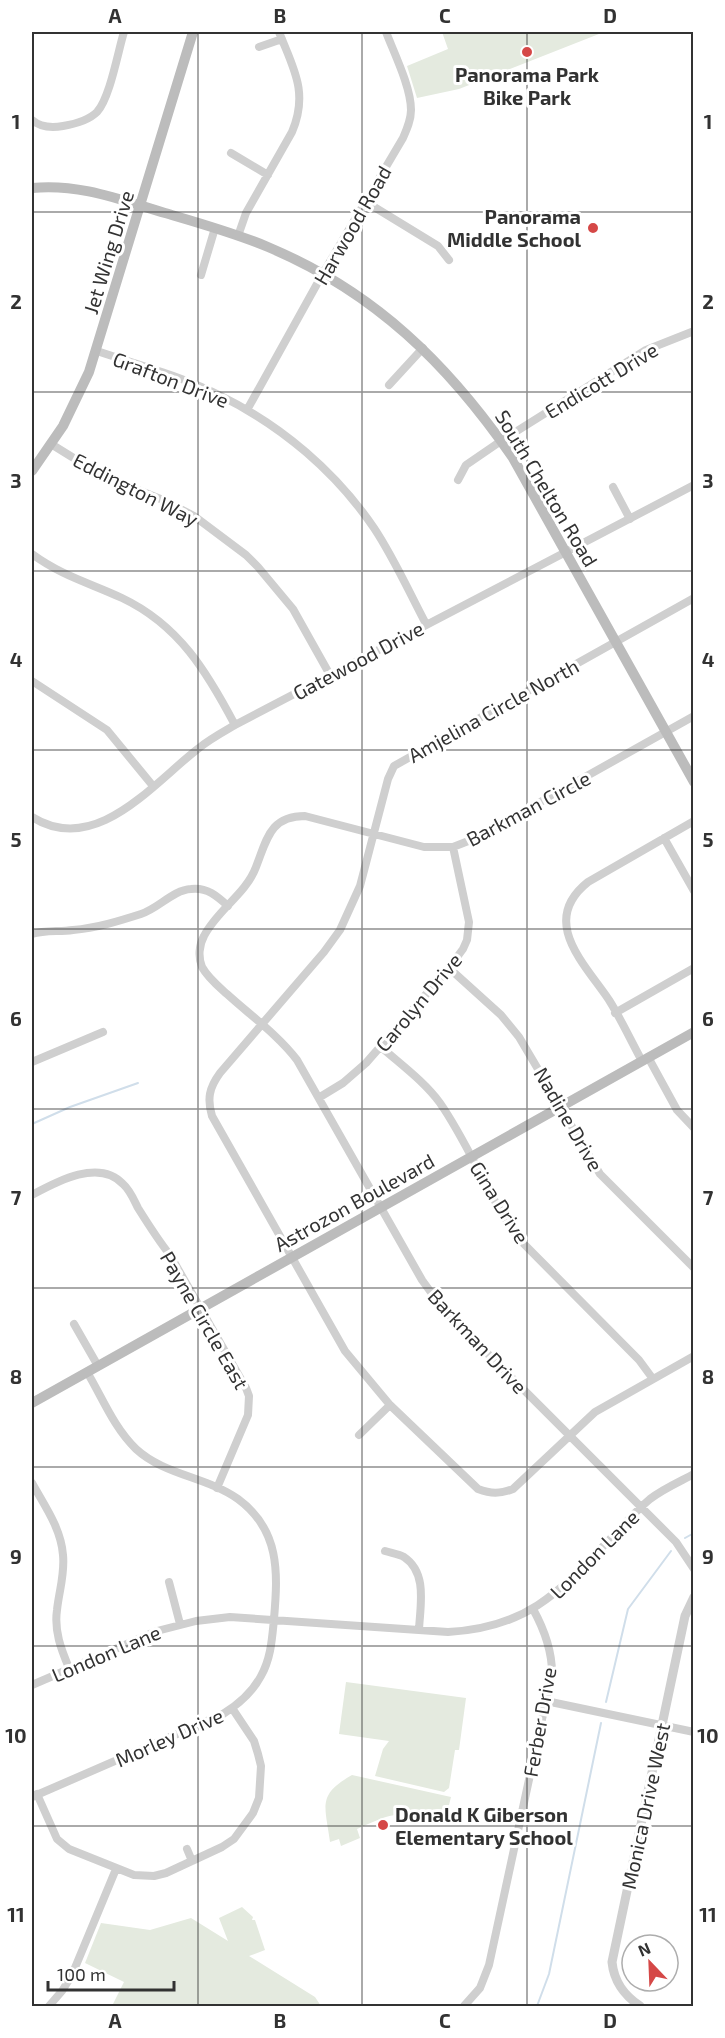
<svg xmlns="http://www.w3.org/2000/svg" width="725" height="2038" font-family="'Exo 2',sans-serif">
	<rect width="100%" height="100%" fill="#fff"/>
	<!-- green -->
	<path fill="#e4eadf" d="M442,32H604L459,89L417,98L407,66L448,49Z
		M346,1682L466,1698L459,1750H455L449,1788L444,1792L375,1776L383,1749L389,1741L339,1734Z
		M352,1775L451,1797L447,1813L433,1818L425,1825C402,1805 381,1819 357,1829L360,1838L341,1846L339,1839L330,1842C325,1805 317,1795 352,1775Z
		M242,1907L253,1917L252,1920H255L265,1950L249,1956L315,1997L321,2006H112L124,1982L85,1963L101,1923L150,1930L191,1918L228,1941L219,1918Z"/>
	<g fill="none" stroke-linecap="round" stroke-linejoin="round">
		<!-- stream -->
		<path stroke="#d0deea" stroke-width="2" d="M32,1124L70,1107L138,1083
			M685,1538L694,1533
			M606,1702L628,1609L671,1551
			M537,2006L549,1974L601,1723"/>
		<!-- minor -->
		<path stroke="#cfcfcf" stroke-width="8" d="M259,47L282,39
			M32,120C40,127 51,128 63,126C75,124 88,121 97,112C110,98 118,51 124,32
			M231,153L268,175
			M366,202L438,246L449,260
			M238,236L246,213L292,132C309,92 293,68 279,32
			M201,275L215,228
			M97,351C138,365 182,376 221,396C282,426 336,472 374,528C394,558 409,592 426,624
			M389,385L423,348
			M247,410L322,275L403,138C407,129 411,120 411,110C411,87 394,53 386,32
			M51,444L101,475L163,500L194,516L246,555L258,567L293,609L330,675
			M458,480L466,465L501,441L646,350L694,331
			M613,487L630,519
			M32,554C62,576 90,583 122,598C179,625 207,672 235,725
			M694,598L394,766L388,779L360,886L340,930L324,952L220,1073C209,1088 207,1099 212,1116L345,1351L390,1405L478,1489C491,1494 500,1494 513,1489L595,1412L694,1356
			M32,681L107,730L153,786
			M694,716L476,838L453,847H424L305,816C270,816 267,839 256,867C246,894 217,910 204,936C199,945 198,957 202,967C208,978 218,986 227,994C250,1015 278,1035 297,1060L422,1280L443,1309L676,1542L694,1569
			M32,817C96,857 153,783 199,748C210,739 223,732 235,725L694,485
			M664,838L694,891
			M32,934C45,930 59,932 73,930C97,928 119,921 141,914C159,908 173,890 191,889C207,887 217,896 228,906
			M449,968L501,1015L519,1037L600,1174L694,1268
			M615,1013L694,968
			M380,1046C400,1064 424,1081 440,1103C470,1146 488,1197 519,1239L639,1360L653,1379
			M648,1057L677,1110L694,1128
			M642,1061C631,1041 621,1019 609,1000C584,963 539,921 588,882L694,821
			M32,1062L103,1032
			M320,1097L343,1083L366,1063L449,968L463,949L467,940L469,922L453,847
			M32,1195C56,1182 99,1158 123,1184C130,1190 134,1200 138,1208C148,1224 158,1240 170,1255L246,1388L249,1396L248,1415L217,1488
			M74,1324L98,1366
			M359,1435L390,1405
			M32,1483C44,1505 61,1528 63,1555C65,1574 59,1591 57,1610C54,1631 61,1649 69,1668
			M385,1551C391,1553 399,1554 404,1557C428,1573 420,1606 419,1630
			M169,1582L180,1624
			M32,1685L157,1631L196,1621L230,1617L448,1632C529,1628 561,1590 614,1535C625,1523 637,1510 650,1499C663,1489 679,1482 694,1474
			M546,1701L694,1732
			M37,1794L57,1839L69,1849L134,1875L154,1876L166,1873L222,1847L234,1839L253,1813L259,1798L261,1766L258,1754L254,1741L232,1708
			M32,1797L223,1714C239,1704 252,1693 261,1676C271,1658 272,1639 274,1619C278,1572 280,1530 238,1499C207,1477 164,1475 136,1449C114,1428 102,1397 87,1372
			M187,1849L192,1861
			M49,2006L62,1991L72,1975L116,1869
			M464,2006L480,1988L489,1965L552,1673C552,1649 544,1629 533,1609"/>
		<!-- tertiary -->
		<path stroke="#cfcfcf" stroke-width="9" d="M640,2006C624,1995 614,1982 612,1962L685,1616L694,1597"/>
		<!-- secondary -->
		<path stroke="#bcbcbc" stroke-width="10" d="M32,188C78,183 121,200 165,213C199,223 235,233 268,247C375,292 448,364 513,458L694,782
			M32,471L63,426L89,372L193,32
			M32,1403L694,1032"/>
	</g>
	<!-- grid -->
	<path fill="none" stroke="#323232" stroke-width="1.5" stroke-opacity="0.55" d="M198,32V2006M362,32V2006M527,32V2006M32,212H694M32,392H694M32,571H694M32,750H694M32,929H694M32,1109H694M32,1288H694M32,1467H694M32,1646H694M32,1826H694"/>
	<!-- markers -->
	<g fill="#d54847" stroke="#fff" stroke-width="2">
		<circle cx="527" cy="52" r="6"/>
		<circle cx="593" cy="228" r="6"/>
		<circle cx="383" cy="1825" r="6"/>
	</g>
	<g text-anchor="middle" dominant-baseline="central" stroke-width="6" stroke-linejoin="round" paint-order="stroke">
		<!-- poi labels -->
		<g font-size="20" font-weight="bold" fill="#323232" stroke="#fff">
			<text x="527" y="74">Panorama Park<tspan x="527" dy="23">Bike Park</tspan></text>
			<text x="581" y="216" text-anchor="end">Panorama<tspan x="581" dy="23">Middle School</tspan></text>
			<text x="395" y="1814" text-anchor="start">Donald K Giberson<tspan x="395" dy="23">Elementary School</tspan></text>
		</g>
		<!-- street labels -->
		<g font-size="20" fill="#323232" stroke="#fff">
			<text transform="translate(352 225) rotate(-60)">Harwood Road</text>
			<text transform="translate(108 252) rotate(-73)">Jet Wing Drive</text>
			<text transform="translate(171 379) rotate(21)">Grafton Drive</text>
			<text transform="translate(601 380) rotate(-31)">Endicott Drive</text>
			<text transform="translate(547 488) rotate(59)">South Chelton Road</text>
			<text transform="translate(136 489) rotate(27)">Eddington Way</text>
			<text transform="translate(358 660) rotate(-28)">Gatewood Drive</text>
			<text transform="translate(493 710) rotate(-29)">Amjelina Circle North</text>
			<text transform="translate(528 808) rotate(-28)">Barkman Circle</text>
			<text transform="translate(418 1002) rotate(-50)">Carolyn Drive</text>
			<text transform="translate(569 1119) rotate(60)">Nadine Drive</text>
			<text transform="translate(354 1202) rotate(-29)">Astrozon Boulevard</text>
			<text transform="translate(500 1202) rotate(58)">Gina Drive</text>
			<text transform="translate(205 1320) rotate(60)">Payne Circle East</text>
			<text transform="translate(478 1341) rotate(47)">Barkman Drive</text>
			<text transform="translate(594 1554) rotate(-45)">London Lane</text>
			<text transform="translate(106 1653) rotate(-23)">London Lane</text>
			<text transform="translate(539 1722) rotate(-80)">Ferber Drive</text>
			<text transform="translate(169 1737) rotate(-24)">Morley Drive</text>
			<text transform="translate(645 1806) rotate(-78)">Monica Drive West</text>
		</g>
	</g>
	<!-- border -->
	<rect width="725" height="2038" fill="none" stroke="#ffffff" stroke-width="66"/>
	<!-- north arrow -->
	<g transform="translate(650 1963) rotate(337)"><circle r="28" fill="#ffffff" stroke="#adadad" stroke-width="1.5"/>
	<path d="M0-4.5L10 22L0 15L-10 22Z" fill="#d54847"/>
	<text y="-9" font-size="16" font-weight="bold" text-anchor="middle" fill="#323232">N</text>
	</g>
	<!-- scale -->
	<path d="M48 1981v9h126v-9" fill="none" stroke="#323232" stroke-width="3"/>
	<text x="57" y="1981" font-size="18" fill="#323232" stroke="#ffffff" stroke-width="4.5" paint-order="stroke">100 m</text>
	<rect x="33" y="33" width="659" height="1972" fill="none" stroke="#323232" stroke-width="2"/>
	<g font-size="20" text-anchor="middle" font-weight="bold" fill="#323232">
		<text x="115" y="23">A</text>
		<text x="280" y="23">B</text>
		<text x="445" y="23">C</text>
		<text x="610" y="23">D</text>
		<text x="16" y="129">1</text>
		<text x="708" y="129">1</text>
		<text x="16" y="309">2</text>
		<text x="708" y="309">2</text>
		<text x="16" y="488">3</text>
		<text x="708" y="488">3</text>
		<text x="16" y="667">4</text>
		<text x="708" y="667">4</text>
		<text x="16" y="847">5</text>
		<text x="708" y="847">5</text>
		<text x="16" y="1026">6</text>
		<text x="708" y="1026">6</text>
		<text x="16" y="1205">7</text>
		<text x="708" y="1205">7</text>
		<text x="16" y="1384">8</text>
		<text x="708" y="1384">8</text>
		<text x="16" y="1564">9</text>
		<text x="708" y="1564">9</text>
		<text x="16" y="1743">10</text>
		<text x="708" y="1743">10</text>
		<text x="16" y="1922">11</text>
		<text x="708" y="1922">11</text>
		<text x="115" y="2028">A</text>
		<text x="280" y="2028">B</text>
		<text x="445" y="2028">C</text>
		<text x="610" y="2028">D</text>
	</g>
</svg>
